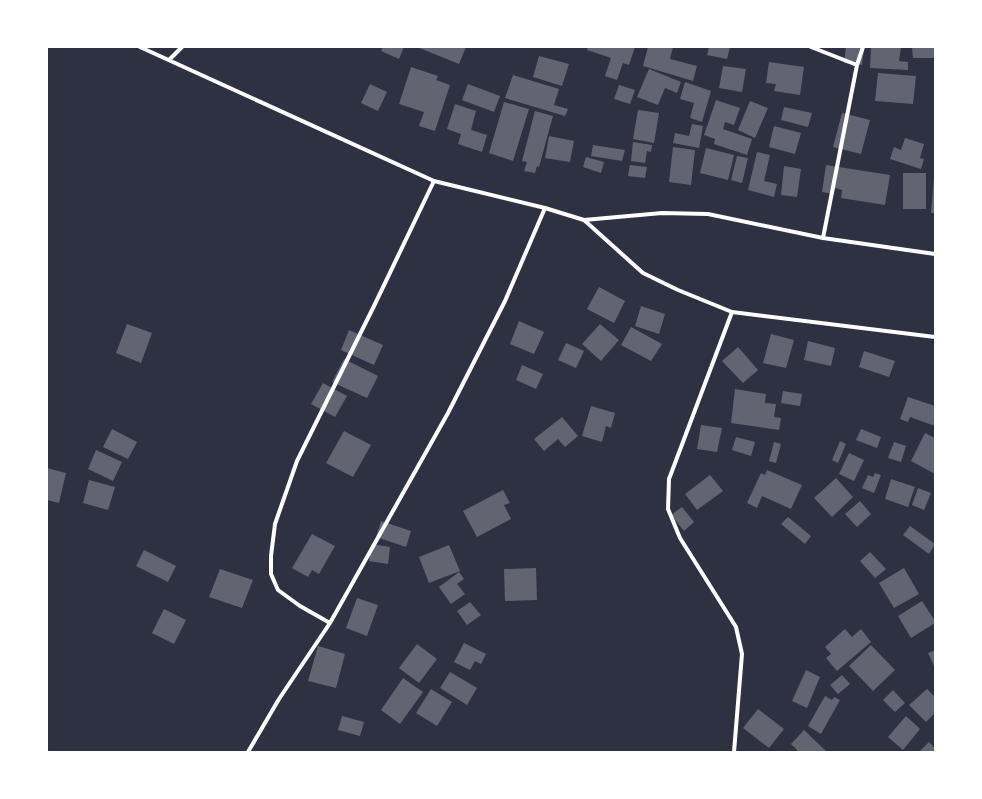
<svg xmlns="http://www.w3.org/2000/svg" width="982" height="799" font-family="Commissioner,sans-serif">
	<rect width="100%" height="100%" fill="#2d3142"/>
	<!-- building -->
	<path fill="#626471" d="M383,47H404L399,59L381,51Z
		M417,47H466L459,64Z
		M588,47H635L629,65L623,63L617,80L605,76L611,58L587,50Z
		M648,47H673L670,59L697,66L693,81L643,66Z
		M709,47H730L727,59L707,55Z
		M846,47L864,48L862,65L844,63Z
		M871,47H901L899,61L908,62V70L870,68Z
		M912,47H935V58H913Z
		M539,56L569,64L562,86L533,77Z
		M769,62L804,67L800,95L774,91L776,84L766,83Z
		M723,66L746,69L742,92L719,88Z
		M411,67L438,76L436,80L450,85L435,131L419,126L424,112L399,104Z
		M649,69L681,82L677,93L665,88L658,105L637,97Z
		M878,73L916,76L913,104L875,101Z
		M513,75L559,89L554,105L568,109L565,116L505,98Z
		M685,82L711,91L702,122L690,118L694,103L680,99Z
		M370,84L387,92L378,111L361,103Z
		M468,84L500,96L494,112L462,100Z
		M619,85L635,90L630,104L614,99Z
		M716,100L740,108L734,125L725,122L723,129L752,139L747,155L714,144L715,139L704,135Z
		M750,101L768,108L755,138L738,130Z
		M504,102L529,109L513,161L489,153Z
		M455,104L476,111L471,130L487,135L482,152L458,144L461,134L447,129Z
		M784,107L812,113L808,127L781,120Z
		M638,110L659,113L654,143L633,139Z
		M535,111L553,116L539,167L537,166L535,173L524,171L527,162L522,161Z
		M842,113L870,120L861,154L833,147Z
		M692,124L703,126L699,148L673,143L675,133L689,136Z
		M774,126L801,133L795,154L769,147Z
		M549,136L574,141L570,162L545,158Z
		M905,138L924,144L920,158L924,159L921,169L890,159L894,147L901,150Z
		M633,142L652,145L651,152L647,151L645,163L631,161Z
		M593,145L625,150L622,161L591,156Z
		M673,147L695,150L691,185L669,182Z
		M706,148L734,155L728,180L700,173Z
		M757,152L770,155L764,181L777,184L774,197L748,190Z
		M737,156L748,158L742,183L731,180Z
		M586,157L604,162L601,173L583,167Z
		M630,165L647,167L645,178L628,176Z
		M826,165L890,175L885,205L841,198L842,190L835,188L834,194L822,192Z
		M784,166L801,169L797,197L781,195Z
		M903,173H926V209H903Z
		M934,177H935V213H931Z
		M599,287L625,301L614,323L587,309Z
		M641,306L665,314L659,334L635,326Z
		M519,321L544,332L534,354L510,344Z
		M127,324L152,333L141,363L116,353Z
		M600,324L619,340L601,361L582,344Z
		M631,327L662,344L651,361L621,345Z
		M349,330L383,345L374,365L341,350Z
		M771,334L794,340L786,368L763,363Z
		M808,341L835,348L831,366L804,360Z
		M566,343L584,351L576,368L558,360Z
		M738,347L758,370L743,383L722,361Z
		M864,351L895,361L889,377L859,367Z
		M344,359L378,376L367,398L332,382Z
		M522,365L543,374L536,389L516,380Z
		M323,383L347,396L335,417L311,404Z
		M735,389L766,394L765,403L776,404L774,417L781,418L779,430L731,423Z
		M783,391L802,394L800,406L781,403Z
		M908,397L935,406V426L910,417L908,422L900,419Z
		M591,406L615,413L611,428L606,426L602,442L582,436Z
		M562,417L578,436L565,447L558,439L544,451L534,439Z
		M701,425L722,428L717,452L697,449Z
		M112,429L137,442L128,459L103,447Z
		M861,429L881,437L877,448L856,440Z
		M344,431L371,445L353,477L326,463Z
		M925,433L935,438V474L911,461Z
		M736,437L755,442L751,456L732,450Z
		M840,441L846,444L838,463L832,460Z
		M774,442L781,444L776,463L769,461Z
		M894,442L906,446L901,462L888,458Z
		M96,450L122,462L113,481L88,469Z
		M849,453L864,460L854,481L839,474Z
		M47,468L66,473L59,503L47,500Z
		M767,470L802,485L791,509L762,496L757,508L747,503L761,473L765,475Z
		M875,473L881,475L874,493L862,488L868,475L873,477Z
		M710,475L723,491L697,510L685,494Z
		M836,478L853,497L832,517L814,498Z
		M891,479L915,487L908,507L885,499Z
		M89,480L115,487L108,510L83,503Z
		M918,488L931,493L924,510L912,505Z
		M503,490L510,503L504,505L511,519L477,537L463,511Z
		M860,501L871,514L857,527L845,514Z
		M682,507L694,522L684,531L671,515Z
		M788,517L811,536L805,544L781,524Z
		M381,521L411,531L406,547L376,537Z
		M910,526L935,544L929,554L903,535Z
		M312,534L335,546L319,574L312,570L308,577L292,568Z
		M371,544L390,547L388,564L369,561Z
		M449,545L460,571L429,583L419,557Z
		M144,550L176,566L168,582L136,566Z
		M870,552L886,569L875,578L860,561Z
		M536,568L537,600L505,601L504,569Z
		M904,568L919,594L894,608L879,583Z
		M220,569L253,580L242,608L209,597Z
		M459,572L464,579L457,584L465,594L451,604L439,587Z
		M357,598L378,605L367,636L346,628Z
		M922,601L935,621V623L911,638L898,616Z
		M470,602L481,615L467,625L457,611Z
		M164,609L186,620L174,644L152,633Z
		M845,629L852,637L861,629L871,642L837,671L826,658L831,654L825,647Z
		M464,643L486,654L481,664L475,661L470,670L454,662Z
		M417,644L437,659L419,683L399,668Z
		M871,645L895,670L873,691L849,666Z
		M318,646L345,654L336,688L308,681Z
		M935,650V668L928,653Z
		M806,670L820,677L807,708L792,701Z
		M450,672L477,688L467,705L440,688Z
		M842,675L850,684L838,694L830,685Z
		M403,678L423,692L400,724L381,710Z
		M431,689L452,702L437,726L416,713Z
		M927,689L935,697V713L926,722L909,705Z
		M893,690L905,703L895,712L883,700Z
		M825,696L832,700L834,697L840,700L821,734L808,726Z
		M758,709L784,729L769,748L743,728Z
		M342,716L364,722L360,736L338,730Z
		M906,716L920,729L903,750L888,737Z
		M804,730L827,752H799L791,744Z
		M929,742L935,748V752H919Z"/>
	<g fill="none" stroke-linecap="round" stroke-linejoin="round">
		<!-- minor -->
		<path stroke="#fff" stroke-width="4" d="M140,47L434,181L545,208L584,220L662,213L708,214L823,238L935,254
			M811,47L857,65L823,238
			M169,60L182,47
			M857,65L863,47
			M584,220L643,273L678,290L732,312L935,337
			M732,312L669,479L668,509L680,538L736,627L742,654L734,752
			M330,623L300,606L278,590L271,574V556L275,524L297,461L374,306L434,181
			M248,752L279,699L330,623L448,413L505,301L545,208"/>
	</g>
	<!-- border -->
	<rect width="982" height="799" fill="none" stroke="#ffffff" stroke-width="96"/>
</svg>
